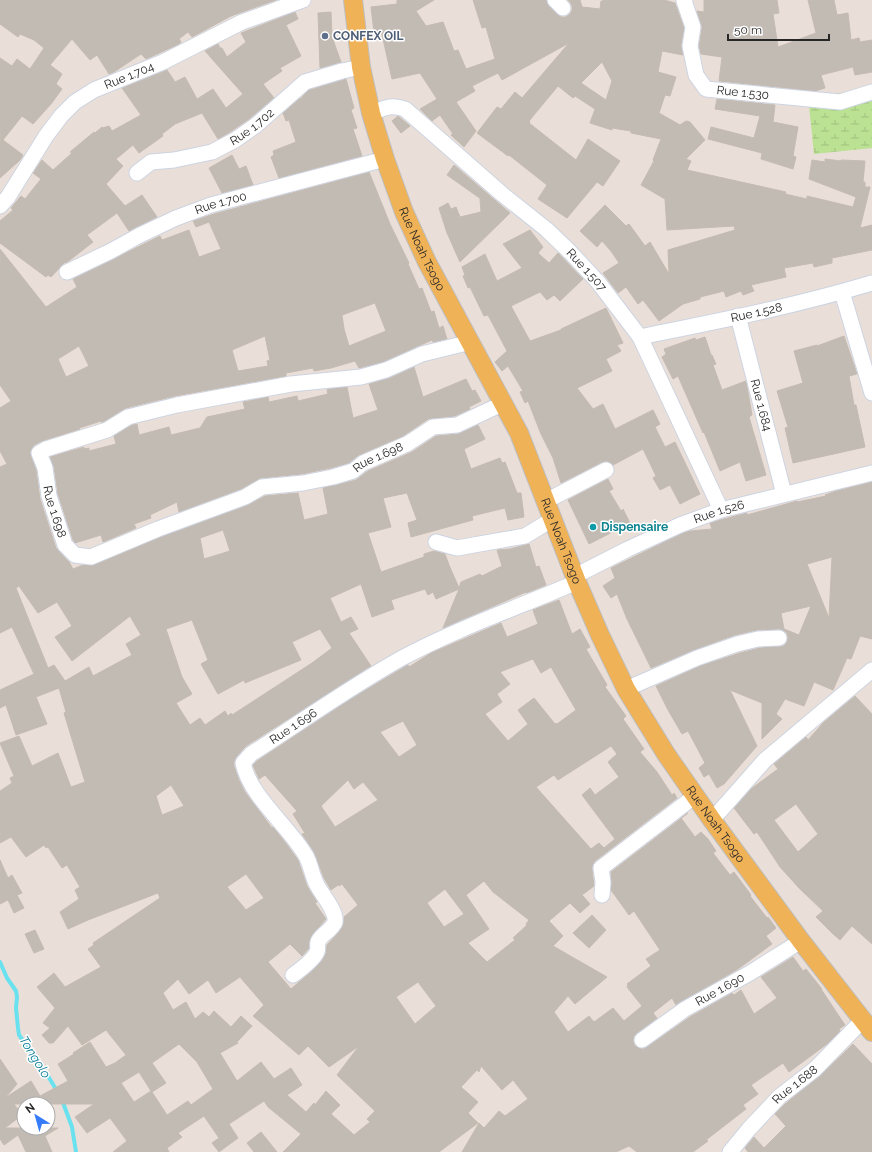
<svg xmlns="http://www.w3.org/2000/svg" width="872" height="1152" font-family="Raleway,sans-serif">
	<defs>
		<pattern id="wetland-marsh" width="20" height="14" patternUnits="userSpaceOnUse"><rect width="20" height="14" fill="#bbe193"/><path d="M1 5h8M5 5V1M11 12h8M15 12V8" fill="none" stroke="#a1c17f"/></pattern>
	</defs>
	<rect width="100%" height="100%" fill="#eadfd8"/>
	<!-- wetland -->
	<path fill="url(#wetland-marsh)" d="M872,90V148L814,154L808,96Z"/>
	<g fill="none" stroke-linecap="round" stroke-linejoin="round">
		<!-- stream -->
		<path stroke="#69e1ee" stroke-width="4" d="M0,962L7,978L16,991L17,997L16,1008L18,1028L19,1035L45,1071L57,1091
			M62,1100L72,1127L76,1152"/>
	</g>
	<!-- building -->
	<path fill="#c2bbb4" stroke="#c5bbb2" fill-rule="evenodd" d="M0,0H276L231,16L192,37L188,32L179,39L181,42L179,44L146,59L141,54L114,72L109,74L97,55L90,60L72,39L50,65L62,74L56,84L62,89L51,104L33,124L22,116L3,140L23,155L20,160L0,178V58L12,66L17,59L30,69L44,48L34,40L20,34L18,37L0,24Z
		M397,0H434L416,11L426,26L443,22L454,51L458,50L466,69L495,59L486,27L482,28L473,0H546L549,6L557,14L561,17H566L570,14L572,11V5L568,0H580L582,7L600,9L601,1H603V0H664L675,3L684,28L681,45L683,55L662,51L658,72L676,77L670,96L665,95L659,113L680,125L686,121L690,122L705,140L686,159L691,161L687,170L786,192L785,194L807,199V196L853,207L856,197L809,179L812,160L825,162V159L841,161V160L865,161L863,182H865V187H870L860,228L872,225V250L832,258V263L814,267L813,263L784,268L786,277L751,285L754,291L743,295L741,291L726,297L724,291L700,297V299L683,304L659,321L643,300L638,304L626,287L618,293L603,273L619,263L611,251L602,241L597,247L580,231L605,205L626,226L629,224L645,246L650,242L669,274L668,250L735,230L734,226L667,230L665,199L641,185L654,161L653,160L661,139L631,133V131L612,128V130L590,123L595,109L575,96L573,98L558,86L529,121L530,122L529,123L576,160L588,139L620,161L603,186L597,182L567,218L538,199L547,185L509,155L508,156L477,133L497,107L501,109L515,92L522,98L569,43L502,80L498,73L472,86L475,91L456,102L476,131L464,147L451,135L453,134L440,115L432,121L420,109L437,99L420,73L392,79L381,30L374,32L371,7L397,4ZM602,62L612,81L606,100L581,83Z
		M704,0H777L779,13L773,14L778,47L816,33L808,0H834L837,15L848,13L851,40L859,38L860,42L872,40V72L855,75L853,67L821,75L825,88L815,91L719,81L722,57L701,54L699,46L702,28L697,11L704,12Z
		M295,12L298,19L286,25L301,56L280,68L282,71L263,84L274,98L249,119L230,132L218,139L202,113L175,124L162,134L163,136L139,153L133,145L116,159L123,166L106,184L125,206L142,195L157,217L129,231L117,213L87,235L93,242L70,260L65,263V262L51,277L48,275L46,277L0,243V221L13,210L11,208L21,196L25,199L41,179L33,173L42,160L53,170L72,153L70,152L94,132L95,133L102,127L103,128L109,126L112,131L141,115L122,88L167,70L175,82L185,77L197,99L213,89L226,108L243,94L205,51L218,44L220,48H222L227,57L246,42L241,33Z
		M331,12L332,37L341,62L320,68L318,13Z
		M346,79L354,108L351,110L357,128L353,129L362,156L279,178L271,157L274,155L273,151L296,142L289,120L286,121L283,113L299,99L302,98V97L309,90Z
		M717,99L775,105L773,122L798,127L793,156L796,157L793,169L761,159L762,153L708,139L711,127L754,138L760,116L715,109Z
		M398,116L410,126L401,133L392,121Z
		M232,155L239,169L246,166L253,185L222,193L209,168Z
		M454,165L510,213L460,262L447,233L439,208L448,203L451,209L456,207L460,217L481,212L480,199H481L447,175Z
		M369,172L390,224L409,263L408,264L419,289L422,288L431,312L434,311L439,328L443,326L447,339L433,342L432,340L383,362L359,368L355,361L331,368L314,371L313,368L286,373V376L175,396L126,408L103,422H101V421L79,428L80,429L42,441L34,445L30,452L36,470L40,499L56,548L69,562L73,569L83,565H94L161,537L248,505L265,496L298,493L304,520L328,514L323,488L356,480L368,471L412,452L436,436L458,434L478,425L485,439L464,449L471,469L500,458L502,463L505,462L517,493H521L524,517L508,520L505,508L472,516L473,520L411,537L408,523L417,520L407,493L383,498L391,527L368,533L381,572L424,557V554L434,551L445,554L449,565L459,588L461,582L480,574L482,576L502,566L497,550L510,549L529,544L536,567L539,566L546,585L526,593V592L443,628L459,589L436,599L433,592L428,595L425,589L391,600L394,609L372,617L361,584L330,598L341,622L351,617L358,629L349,633L371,666L246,746L236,757L234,762V766L239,780L245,792L272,828L273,827L285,842L298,860L307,886L317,902L315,903L326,919L312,935L309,941V948L302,956L290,944L268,962L291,989L312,971L322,961L326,953L327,945L338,933L343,926L344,917L358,905L342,884L339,886L338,885L331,890L324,878L314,852L302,834L305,833L303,830L293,814L297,811L265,775L259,779L253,765L257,761L349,700L406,666L408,665L409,667L431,653L501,623L507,637L538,624L533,610L559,600L572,634L580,629L590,647L586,649L607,685L605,687L626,716L623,719L644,749L640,752L657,772L672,795L674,793L677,798L595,861L593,864L592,869L594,886L582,895L590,904L580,913L570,903L549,921L563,936L553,946L607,977L575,1004L568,996L554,1012L568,1032L589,1016L594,1022L613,1008L624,1021L642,1006L627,987L628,985L627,984L651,966L646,959L660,950L634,911L629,915L611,890V872L688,813L681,818L695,837L701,832L708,839L716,851L713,853L730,875L734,872L751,895L750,896L767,918L768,917L776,928L766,936L772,944L738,969L676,1005L672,998L653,1013L657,1018L634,1036L633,1041L635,1046L639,1048L643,1049L647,1047L690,1017L732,993L734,995L741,990L754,1014L777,998L761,977L793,957L803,971L806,969L822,989H821L845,1025L839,1029L840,1031L827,1044L789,1072L783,1063L751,1085L758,1094L743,1105L746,1109L706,1140L708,1141L693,1152H637L629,1146L616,1152H462L479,1123L484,1128L499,1111L505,1116L528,1099L513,1080L502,1090L481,1066L479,1072L477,1070L461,1087L478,1102L468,1113L478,1123L439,1152H283L301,1134L268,1107L264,1101L229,1124L238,1138L219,1152L212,1143L219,1138L204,1116L178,1133L182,1137L167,1148L169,1152H113L127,1141L110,1118L87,1133L75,1117L94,1104H14L22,1115L5,1128H58L45,1136L52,1152H26L18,1135L4,1145L0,1139V1059L17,1084L5,1098L31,1081L40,1096L68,1081L58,1064L74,1054L73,1053L90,1042L106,1067L115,1063L126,1055L106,1030L82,1045L68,1026L53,1043H49L42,1035L50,1028L43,1023L55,1008L37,987L54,973L65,987L101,967L88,949L94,945L93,943L160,898L158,893L88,920L68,929L60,912L79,899L75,890L80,887L67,865L62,868L48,847L46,848L44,845L26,857L11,837L0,843V791L12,783L10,778L14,776L0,743L19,736L32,766L58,753L71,787L85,782L64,713L66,712L59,688L36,697L47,724L16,735L6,705L0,708V690L34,674L12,627L0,633V467L7,464L0,451V408L11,401L0,385V249L46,307L77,287L73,279L160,236L162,240L189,230L199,257L221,249L209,222L196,227L193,221L214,214ZM375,303L386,331L349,346L344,329L342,315ZM265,336L270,360L267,361L268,366L238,371L232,350ZM79,346L89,366L66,377L58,359ZM223,530L230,551L204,559L200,538ZM19,586L38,613L57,602L72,626L55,637L72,661L130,616L141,635L126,644L132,655L93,676L89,667L65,681L54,665L48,668L16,588ZM192,620L208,660L201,664L218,694L244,680L245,683L301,660L292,642L320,629L332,648L312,663L232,715L231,713L228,716L225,711L205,725L200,718L190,725L176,703L192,694L182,677L166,629ZM533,659L541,673L551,667L576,710L557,724L556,723L555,724L534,698L518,710L528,724L508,741L485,714L502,702L497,694L510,684L500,672ZM403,721L417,745L399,757L380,732ZM611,746L617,754L608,762L619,777L595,795L590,788L582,795L615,839L604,848L599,843L591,849L536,787L554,775L558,780ZM348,780L354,789L363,782L378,800L335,827L321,806ZM171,785L184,806L162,815L156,796ZM246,874L264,898L246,910L227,887ZM484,881L493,892L529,920L526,924L527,925L513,938L515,940L487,962L468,943L489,929L466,895ZM445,889L464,914L444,927L427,903ZM240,977L264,1005L253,1016L299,1055L308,1046L329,1067L359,1046L337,1075L375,1111L367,1119L370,1122L354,1135L331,1114L340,1105L326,1091L315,1105L314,1103L306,1112L287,1095L302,1085L291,1068L274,1079L261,1062L237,1081L220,1053L238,1043L237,1042L252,1026L241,1016L231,1027L214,1011L209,1017L203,1012L195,1019L186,1002L173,1010L163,993L178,979L189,994L208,980L216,993ZM418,982L436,1006L415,1024L396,997ZM179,1044L197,1062L213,1089L191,1105L188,1101L167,1115L152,1092L166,1083L152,1063ZM139,1072L151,1091L134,1102L121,1083Z
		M530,230L543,247L538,253L549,263L558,253L583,279L560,301L554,295L547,300L540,292L511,306L530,341L561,330V329L606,308L623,343L617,345L621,351L606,359L612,371L577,388L593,409L603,404L615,429L653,410L660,424L655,427L665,447L675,442L700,494L680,504L670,485L660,490L653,478L656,476L643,449L613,465L607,461L602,462L561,483L553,458L541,434L528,401L525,403L520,392L523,391L508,366L502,371L495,362L507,351L488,315L484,316L470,287L468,288L463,276L465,275L462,267L485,254L497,281L522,268L503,244Z
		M844,336L857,374L849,376L854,405H856L865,447L793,463L785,428L788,427L777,391L803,383L794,351L817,345V346Z
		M705,337L711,355H712L716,364L713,365L722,390L746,381L752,415L749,417L766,475L746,481L740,462L720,471L704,432L703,433L678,376L673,379L662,357L666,354L664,349L695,338L696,340Z
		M414,367L423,397L466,379L472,391L475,390L481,401L469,407L470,409L455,416L428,419L403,436L359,455L349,463L331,468L302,474L261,478L241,489L179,512L177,502L150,515L151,518L134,524L136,528L103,542L101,535L75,543L73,540L58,494L54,467L50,457L84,447V449L89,448V451L116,444L114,436L132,425L137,424L139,435L169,427L171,435L200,428L207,417L245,409L243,402L268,397L269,402L297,396L298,401L328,394L327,390L328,389L347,387L353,418L378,410L369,384L390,378Z
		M608,479L613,489L609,491L621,511L623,509L630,523L589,544L568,500Z
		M872,482V639L860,636L851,659L847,658L833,690L814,682L804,706L785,699L776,714L782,719L762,739V703L730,690L757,746L724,784L717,788L709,774L704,777L699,768L705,763L688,731L682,734L668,710L656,686L700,666L740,653L759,648L784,646L787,642L788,638L787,633L783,630L779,629L757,630L735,635L694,650L651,668L627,619L617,594L611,598L603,586L615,578L611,568L683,533L690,531L712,529L710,523L724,519L747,513V515L797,501V502L826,496L825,495L836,491ZM832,557L829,618L807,564ZM811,606L799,635L784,629L781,613Z
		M855,696L872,714V944L852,926L840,940L832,933L816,917L823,911L799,888L780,867L757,832L754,834L734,808L751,789L778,769L774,764L806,737L808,740L823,723ZM796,804L818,834L798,852L774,820Z
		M0,860L8,878L12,875L22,893L17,895L24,908L14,913L8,900L0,904Z
		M592,915L606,930L589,948L573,933Z
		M35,930L44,949L34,953L25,934Z
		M853,1044L872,1064V1152H748L745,1148L754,1137L764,1148L786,1126L775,1114L785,1104L821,1075Z
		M261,1132L277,1152H254L247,1143Z"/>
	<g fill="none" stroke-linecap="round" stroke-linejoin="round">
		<defs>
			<g id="minor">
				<path d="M555,0L563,8"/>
				<path id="s1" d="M685,0L684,1L693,27L690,46L696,75L706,89L840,102L872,92"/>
				<path id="s2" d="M371,113C385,108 391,104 405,109L502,194L546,229L570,252L598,282L640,337L721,510"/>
				<path id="s3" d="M137,173L151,162L174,160L212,152L235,140L255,126L305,82L342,71L361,67"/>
				<path id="s4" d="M0,206L8,197L46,136L61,116L75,102L94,90L163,62L242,22L303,0"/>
				<path id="s5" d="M67,272L111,251L140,235L176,218L211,205L385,159"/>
				<path d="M842,292L872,393"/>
				<path id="s6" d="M738,316L784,494"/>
				<path id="s7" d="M640,337C718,321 796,306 872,283"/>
				<path id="s8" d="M471,342L422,354L386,370L361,377L291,384L177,405L128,417L107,430L46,449L39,453L45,468L49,496L65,545L75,555L91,557L158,529L245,497L262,487L303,483L333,477L353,471L363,463L407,444L433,427L457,425L504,403"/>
				<path d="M546,501L606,470"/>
				<path d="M436,542L457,548L525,536L553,519"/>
				<path id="s9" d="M575,576L628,549L680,525L721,510L872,473"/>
				<path d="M626,689L697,658L737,644L758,639L779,638"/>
				<path d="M712,820L765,760L872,670"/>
				<path d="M602,895L603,882L601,868L695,796"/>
				<path id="s10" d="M293,975C300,970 313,960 317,952C319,948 316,944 319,940C323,933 332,930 335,922C337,911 322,895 317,885C312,876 311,865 306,856C289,826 250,797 243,763L251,754C301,722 350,687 402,658C458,628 519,607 577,582"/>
				<path id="s11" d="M642,1040L685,1009L750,973L801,941"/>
				<path id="s12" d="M730,1152L749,1129L779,1097L815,1069L863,1020"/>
			</g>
			<g id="major">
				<path id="s13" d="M353,0L361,67L371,113L385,159L404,212L427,262L519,433L577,582L600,635L626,689L666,754L712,820L801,941L872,1032"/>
			</g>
		</defs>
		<!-- minor casing -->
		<use href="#minor" stroke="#cdd4e1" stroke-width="17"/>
		<!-- major casing -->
		<use href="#major" stroke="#bebebe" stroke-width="20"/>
		<!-- minor -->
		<use href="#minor" stroke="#fff" stroke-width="15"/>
		<!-- major -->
		<use href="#major" stroke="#f0b257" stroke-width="18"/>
	</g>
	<!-- markers -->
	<circle fill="#5c6f8a" stroke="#fff" stroke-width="1.5" cx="325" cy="36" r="4"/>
	<circle fill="#0f9aa8" stroke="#fff" stroke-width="1.5" cx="593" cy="527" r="4"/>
	<g text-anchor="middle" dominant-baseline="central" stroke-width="3" stroke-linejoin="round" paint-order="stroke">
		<!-- service labels -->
		<g font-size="12" font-weight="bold" fill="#4e5e75" stroke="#fff" text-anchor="start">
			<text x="333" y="36">CONFEX OIL</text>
		</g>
		<!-- street labels -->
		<g font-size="12" fill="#272727" stroke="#fff">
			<text stroke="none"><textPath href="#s4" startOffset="189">Rue 1.704</textPath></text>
			<text stroke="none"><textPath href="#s1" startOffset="132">Rue 1.530</textPath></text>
			<text stroke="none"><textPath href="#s3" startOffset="127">Rue 1.702</textPath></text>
			<text stroke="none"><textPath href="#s5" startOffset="169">Rue 1.700</textPath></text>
			<text stroke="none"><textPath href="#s13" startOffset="260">Rue Noah Tsogo</textPath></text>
			<text stroke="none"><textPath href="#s2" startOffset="278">Rue 1.507</textPath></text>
			<text stroke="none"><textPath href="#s7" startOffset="119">Rue 1.528</textPath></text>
			<text stroke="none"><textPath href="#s6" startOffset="92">Rue 1.684</textPath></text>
			<text stroke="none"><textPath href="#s8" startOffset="882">Rue 1.698</textPath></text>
			<text stroke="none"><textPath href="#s8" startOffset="510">Rue 1.698</textPath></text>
			<text stroke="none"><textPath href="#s9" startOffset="158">Rue 1.526</textPath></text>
			<text stroke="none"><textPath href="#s13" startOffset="584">Rue Noah Tsogo</textPath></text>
			<text stroke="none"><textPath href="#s10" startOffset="319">Rue 1.696</textPath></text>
			<text stroke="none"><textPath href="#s13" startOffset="908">Rue Noah Tsogo</textPath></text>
			<text stroke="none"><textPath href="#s11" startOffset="93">Rue 1.690</textPath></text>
			<text stroke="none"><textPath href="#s12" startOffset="94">Rue 1.688</textPath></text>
		</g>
		<!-- culture labels -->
		<g font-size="12" font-weight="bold" fill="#0d838f" stroke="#fff" text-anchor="start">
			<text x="601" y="527">Dispensaire</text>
		</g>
		<!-- water labels -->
		<g font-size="13" font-style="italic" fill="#0d7d95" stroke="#fff">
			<text transform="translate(35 1057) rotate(58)">Tongolo</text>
		</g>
	</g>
	<!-- north arrow -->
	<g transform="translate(36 1116) rotate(323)"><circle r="19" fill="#ffffff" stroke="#a9a9a9"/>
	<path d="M0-3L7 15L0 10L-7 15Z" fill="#367cf9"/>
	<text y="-6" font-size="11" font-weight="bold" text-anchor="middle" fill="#272727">N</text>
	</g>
	<!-- scale -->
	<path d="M728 34v6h101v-6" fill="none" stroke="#272727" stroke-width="2"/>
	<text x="734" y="34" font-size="12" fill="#272727" stroke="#ffffff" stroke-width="3" paint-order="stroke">50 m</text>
</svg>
